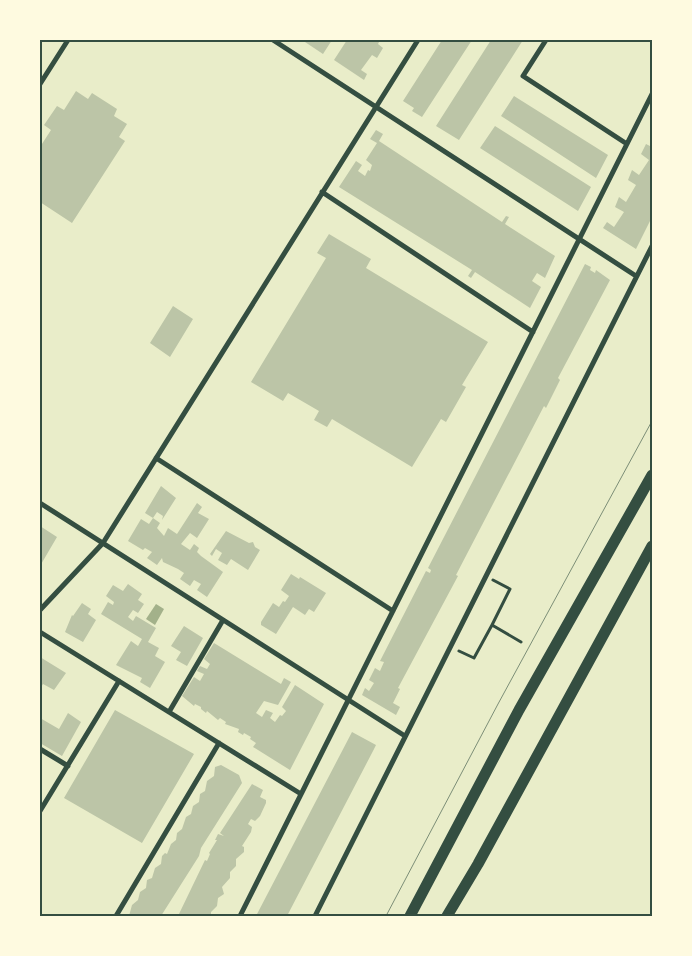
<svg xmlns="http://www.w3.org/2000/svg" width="692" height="956" font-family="Cabin,sans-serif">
	<rect width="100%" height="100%" fill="#e9edc9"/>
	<!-- water -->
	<path fill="#a3b18a" d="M156,604L164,609L155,625L146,619Z"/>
	<!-- building -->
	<path fill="#bcc5a7" d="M302,40H332L323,54Z
		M347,40H380L378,44L383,48L377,58L372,55L361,70L367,74L364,80L334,60Z
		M442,40H472L422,117L412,111L414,108L403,101Z
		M491,40H523L459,140L436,126Z
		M76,91L88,99L92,93L117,109L114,116L127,124L119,137L125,141L72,223L40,202V147L51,130L44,125L57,106L64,110Z
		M514,96L608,155L596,178L501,116Z
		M495,126L591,187L578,211L480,148Z
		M376,130L383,134L379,141L502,222L506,216L509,217L505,224L555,256L545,278L537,273L532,281L541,287L530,308L475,272L471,278L468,276L472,270L339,187L356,161L362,165L358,171L365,176L368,170L370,171L372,165L366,160L377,143L370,139Z
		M646,144L652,147V217L636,249L603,228L607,222L614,227L624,212L615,207L619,197L626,202L636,185L628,180L632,170L639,175L649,160L641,154Z
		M329,234L371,259L366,268L488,342L462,385L466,387L446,422L441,419L412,467L332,419L327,427L314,420L319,411L288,393L283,401L251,382L326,258L317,253Z
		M585,264L591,267L590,270L595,273L596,270L610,280L558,378L560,380L546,408L544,406L456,575L458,576L398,688L400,689L393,703L400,707L396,715L362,695L365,688L369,691L374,683L369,680L375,668L380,671L384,662L380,661L426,571L430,573L431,570L428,568Z
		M173,306L193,319L170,357L150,343Z
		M161,486L176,498L162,520L163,516L157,512L153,518L160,523L157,528L164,536L168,528L177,534L197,503L202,507L198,513L209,519L197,538L190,533L181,544L190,550L194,544L199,548L197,552L201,556L223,572L207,597L197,590L201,584L194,580L190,586L180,579L184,573L178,569L163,562L162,558L157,565L147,558L152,552L145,548L143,550L128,541L141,519L149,524L153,518L145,513Z
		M40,526L57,537L40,566Z
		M226,531L249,543L253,542L255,547L260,550L248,570L231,559L227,565L218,560L222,553L216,549L212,556L210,554Z
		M291,574L299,579L300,577L326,593L314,612L309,609L305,615L293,607L276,634L261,625V622L273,603L279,607L283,601L285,602L289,596L281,590Z
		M128,584L142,594L138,600L144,604L138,613L133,610L128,617L133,621L136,616L156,628L148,642L159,648L155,656L165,662L150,688L140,682L142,678L116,665L131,641L138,646L142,639L101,614L108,602L113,605L114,602L106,596L113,585L123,591Z
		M82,603L91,609L88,614L96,620L83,642L65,632L72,615L73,616Z
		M184,626L203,638L187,666L176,660L181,652L171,646Z
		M214,643L281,684L284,678L291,682L278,705L264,701L256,713L262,717L266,710L273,713L270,718L275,722L280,715L282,716L286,711L282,707L295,685L324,704L290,770L253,747L256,743L250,739L251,737L244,733L243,735L238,732L239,729L225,724L226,722L220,718L218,720L207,711L206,713L201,709V707L195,704L194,706L182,696L194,677L200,681L204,674L197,671L200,666L207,669L210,664L204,659Z
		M40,657L66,673L54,690L43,684L40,689Z
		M115,710L194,754L142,843L64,798Z
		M68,713L81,722L62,756L40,743V718L59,729Z
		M352,732L376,745L373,751L287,916H256Z
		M221,765L239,775L242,783L201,848L199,856L161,916H129L132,905L138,900L140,892L146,888L147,880L152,878L155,868L161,864L162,856L165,853L167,854L171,844L176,840L177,833L182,829L186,817L191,814L193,806L199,802L200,794L205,791L207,781L214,776L215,767Z
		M252,784L263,790L260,797L266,800V803L260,816L255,821L251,819L248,824L252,827L251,832L242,846L244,847V852L236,859V866L230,872V878L222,887L224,894L218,898L217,906L211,912V916H178L205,860L207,861L210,854L209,853L217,840H215L218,834L224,836L220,833Z"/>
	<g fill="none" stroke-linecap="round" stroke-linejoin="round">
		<!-- path -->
		<path stroke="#344e41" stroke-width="3" d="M492,625L510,589L493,580
			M459,651L474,658L492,625L521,642"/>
		<!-- minor -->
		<path stroke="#344e41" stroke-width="5" d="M273,40L636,276
			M546,40L523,76L627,144
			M40,84L68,40
			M322,192L533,332
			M156,458L393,611
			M40,503L405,736
			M40,610L103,543L418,40
			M40,632L301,794
			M169,712L223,620
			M40,749L68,766
			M40,811L119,681
			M116,916L219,743
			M240,916L652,94
			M315,916L652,246"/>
		<!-- primary -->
		<path stroke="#344e41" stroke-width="11" d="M410,916L519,710L652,475
			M447,916L478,864L652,546"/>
		<!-- tram -->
		<path stroke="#7c8e77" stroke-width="1" d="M386,916L498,704L652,421"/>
	</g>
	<!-- border -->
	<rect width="692" height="956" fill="none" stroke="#fefae0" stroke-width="82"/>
	<rect x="41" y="41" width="610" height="874" fill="none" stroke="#344e41" stroke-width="2"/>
</svg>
